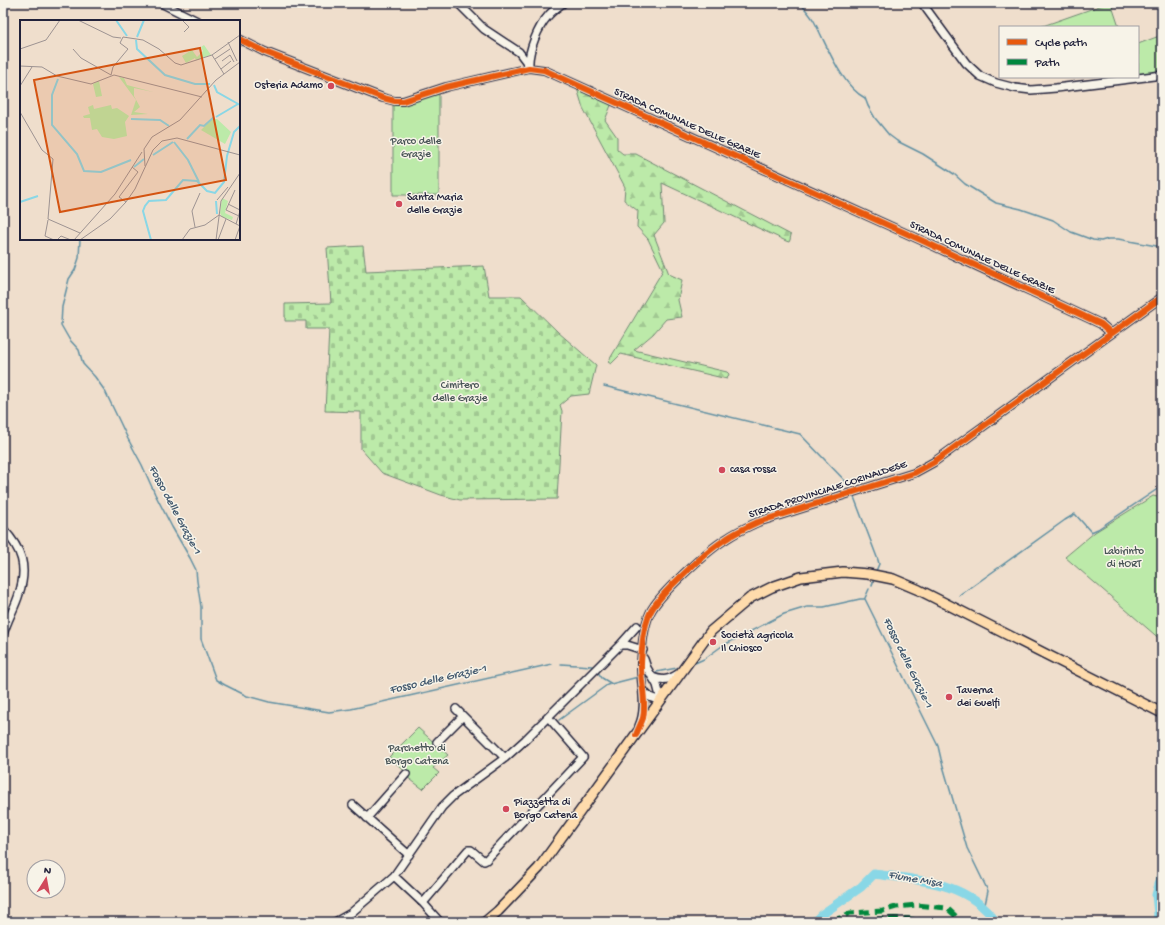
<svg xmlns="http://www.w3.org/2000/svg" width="1165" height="925" font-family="'Gochi Hand',sans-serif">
	<defs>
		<pattern id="forest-firs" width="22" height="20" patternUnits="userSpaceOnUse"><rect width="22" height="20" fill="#bceaa9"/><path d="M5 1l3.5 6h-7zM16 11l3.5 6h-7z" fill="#a1c892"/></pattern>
		<pattern id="cemetery-stones" width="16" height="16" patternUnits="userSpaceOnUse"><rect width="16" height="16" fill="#bceaa9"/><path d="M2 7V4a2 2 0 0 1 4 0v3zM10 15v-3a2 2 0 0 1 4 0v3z" fill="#a1c892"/></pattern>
	</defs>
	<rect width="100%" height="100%" fill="#efdecc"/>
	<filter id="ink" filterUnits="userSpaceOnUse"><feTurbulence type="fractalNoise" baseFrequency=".025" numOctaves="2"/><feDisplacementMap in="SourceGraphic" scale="8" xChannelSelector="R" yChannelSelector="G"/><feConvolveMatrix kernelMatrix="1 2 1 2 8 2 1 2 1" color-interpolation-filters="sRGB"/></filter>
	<g filter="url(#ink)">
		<!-- forest -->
		<path fill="url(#forest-firs)" stroke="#6f8672" d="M577,88L612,103L605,120L617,137V149L623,154H636L791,235L790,240L789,242L786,241L662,183L664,223L654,235L669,274L682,280L678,300L682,317L666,319L653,334L634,350L727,372L729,374L727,379L621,354L611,364L608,362L663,270L648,239L637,227L638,211L624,200L625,187L583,108Z"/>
		<!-- cemetery -->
		<path fill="url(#cemetery-stones)" stroke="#6f8672" d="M363,246L366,271L484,266L489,296H521L558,332L596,365L589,394L571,396L560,405L562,411L557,499L460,500L441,495L382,473L361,449V412L325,411L329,329H306V321H285V304L331,303L327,248Z"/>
		<!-- park -->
		<path fill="#bceaa9" stroke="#6f8672" d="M1108,3H1111L1119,27H1040Z
			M1162,35V73L1138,75V44Z
			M439,91V195H393V103Z
			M1153,496L1162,498V641L1065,557L1095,532Z
			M418,728L448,755L433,768L439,773L423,789L407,777L408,774L389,757Z"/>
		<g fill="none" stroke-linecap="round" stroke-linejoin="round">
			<!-- stream -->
			<path stroke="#608fa2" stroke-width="1.5" d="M800,3C805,9 810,14 814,21C826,43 841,86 865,98L868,106L875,118L889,135L897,141L923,154L954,174L965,184L996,203L1021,209L1053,220L1071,232L1093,240L1101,241L1108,239H1118L1162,247
				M80,239L79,258L75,270L69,279L62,307L61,325L69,339L79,350L83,364L95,377L105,391L128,439L142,465L155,494L172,527L190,558L196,570L197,581L201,607V639L216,680L225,685L247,696L269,702L329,712L351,709L552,664
				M604,386L800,434L850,486L852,488
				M854,497L878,560L879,564L876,571
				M872,586L874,578
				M959,596L1065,520L1075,514L1091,532L1098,529L1162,486
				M865,598L869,589
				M865,599L938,746L941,759L967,848L988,891L984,909
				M695,663L704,659L722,646L784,614L807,607H824L860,599H865
				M561,664L592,666
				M597,671L602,678L612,684
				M656,672L677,668
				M559,720L607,685L638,677"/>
			<!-- river -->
			<path stroke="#89d7e6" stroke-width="9" d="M814,922L821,915L861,887L874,874C918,880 968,881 996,922
				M1157,922L1158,914L1156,895L1162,874"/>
			<defs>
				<path id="minor" d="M161,3L197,21
					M458,3L484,29L519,52L528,64
					M922,3L966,63L980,76L996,83L1015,88L1031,90L1056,88L1162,75
					M239,39L265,52L383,98L395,101H403L446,87L529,68L544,70L923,241L1101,324L1111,333
					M529,66C528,51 538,27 548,16C552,11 558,7 563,3
					M3,529C22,549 28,567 19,594C15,608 7,620 3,635
					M620,645H627L643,650
					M652,677C663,681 669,680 678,674
					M643,689C647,697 652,699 661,700L657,685L647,668L644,659
					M456,709L505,758
					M639,726C648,706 640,684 641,663C642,647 643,628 650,613C658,595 708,550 726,539C736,532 747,527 758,522L914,473L934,462L1162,297
					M437,742L463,716
					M353,805L409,855
					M367,818L406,774
					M394,876L423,903
					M335,922L351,913L394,876L442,807L453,796L505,758L525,740L620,645L637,626
					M440,922L423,903L468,850H471L484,861L486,860L583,757L548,717"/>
				<path id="major" d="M485,922L498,911L539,868L711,631L750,598L772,587L801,577L843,572L868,574L893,579L919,590L1162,713"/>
			</defs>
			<!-- minor casing -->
			<use href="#minor" stroke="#22223b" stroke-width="10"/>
			<!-- major casing -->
			<use href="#major" stroke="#22223b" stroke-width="12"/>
			<!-- minor -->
			<use href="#minor" stroke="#f7f3e8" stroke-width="7"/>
			<!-- major -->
			<use href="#major" stroke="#fedbac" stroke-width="9"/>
			<!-- quiet -->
			<path stroke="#00873e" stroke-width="5" stroke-dasharray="10 5" stroke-linecap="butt" d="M832,922L850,913L883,911L896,907L917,905L947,908L962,922
				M859,922C875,918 910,917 926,922"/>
			<defs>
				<path id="cycleway" d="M239,39L265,52L383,98L395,101H403L446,87L529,68L544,70L923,241L1101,324L1111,333
					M636,735C638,729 641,724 643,718C647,700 640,681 641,663C642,647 643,628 650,613C658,595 708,550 726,539C736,532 747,527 758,522L914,473L934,462L1162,297"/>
			</defs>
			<!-- cycleway casing -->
			<use href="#cycleway" stroke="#f7f3e8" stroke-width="8"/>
			<!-- cycleway -->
			<use href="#cycleway" stroke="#e8590c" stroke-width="6"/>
		</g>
	</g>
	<!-- markers -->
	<g fill="#d1495b" stroke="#f7f3e8" stroke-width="1.5">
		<circle cx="331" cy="86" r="4"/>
		<circle cx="399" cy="204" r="4"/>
		<circle cx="722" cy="470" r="4"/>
		<circle cx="713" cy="642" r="4"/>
		<circle cx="949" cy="697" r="4"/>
		<circle cx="506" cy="809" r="4"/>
	</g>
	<g text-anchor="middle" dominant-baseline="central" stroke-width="3" stroke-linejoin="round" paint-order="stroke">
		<!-- poi labels -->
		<g font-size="11" fill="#22223b" stroke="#f7f3e8" text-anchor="start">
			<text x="323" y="86" text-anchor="end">Osteria Adamo</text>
			<text x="407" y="198">Santa Maria<tspan x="407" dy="13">delle Grazie</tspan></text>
			<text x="730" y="470">casa rossa</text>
			<text x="721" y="636">Società agricola<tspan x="721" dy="13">Il Chiosco</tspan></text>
			<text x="957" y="691">Taverna<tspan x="957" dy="13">dei Guelfi</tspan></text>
			<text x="514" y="803">Piazzetta di<tspan x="514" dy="13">Borgo Catena</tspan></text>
		</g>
		<!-- street labels -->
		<g font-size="11" fill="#22223b" stroke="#f7f3e8">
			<text transform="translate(687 124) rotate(24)">STRADA COMUNALE DELLE GRAZIE</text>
			<text transform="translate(982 258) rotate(25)">STRADA COMUNALE DELLE GRAZIE</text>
			<text transform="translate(828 490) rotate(-18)">STRADA PROVINCIALE CORINALDESE</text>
		</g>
		<!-- park labels -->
		<g font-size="11" fill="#485456" stroke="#f7f3e8">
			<text x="416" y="142">Parco delle<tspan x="416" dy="13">Grazie</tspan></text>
			<text x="460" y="386">Cimitero<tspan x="460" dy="13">delle Grazie</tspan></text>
			<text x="1124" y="552">Labirinto<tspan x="1124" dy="13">di HORT</tspan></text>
			<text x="417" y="749">Parchetto di<tspan x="417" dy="13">Borgo Catena</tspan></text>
		</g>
		<!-- water labels -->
		<g font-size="12" font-style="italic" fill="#41586e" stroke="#f7f3e8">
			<text transform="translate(174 510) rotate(62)">Fosso delle Grazie-1</text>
			<text transform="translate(907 663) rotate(64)">Fosso delle Grazie-1</text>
			<text transform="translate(438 680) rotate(-13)">Fosso delle Grazie-1</text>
			<text transform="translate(915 880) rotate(10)">Fiume Misa</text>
		</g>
	</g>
	<!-- overview -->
	<g transform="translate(20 20)">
		<rect width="220" height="220" fill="#efdecc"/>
		<path d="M202,178L208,181L205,193L213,197L212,200L202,197L200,193Z" fill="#bceaa9"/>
		<path d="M99,57L104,58L107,65L133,72L114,68V76L120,87L114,92L128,94L111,95L116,80Z" fill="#bceaa9"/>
		<path d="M73,85L74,89L91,85L92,89L97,88L109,96L105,102L107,116L94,119L82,117L77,109L72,110L70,98H64L63,96L70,94L68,87Z" fill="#bceaa9"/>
		<path d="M184,25L191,35L176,40L175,38L166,43L162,36L172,30L177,37L183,31L181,27ZM79,61L82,76L76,77L73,64ZM192,99H197L211,112L205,124L181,110Z" fill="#bceaa9"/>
		<path fill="none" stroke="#89d7e6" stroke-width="2" d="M96,0L107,16M117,17L124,0M116,20L117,29L145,55L175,64H190M38,59L32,75V105L57,134L64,151L81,152L111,140M194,65L197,72L220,85M196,97L218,84M111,99L140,100L149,106M167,119L180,105L184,106L194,97M154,122L168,140L179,162M133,135L153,122M114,147L124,139M196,181L197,194M0,182L18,176M131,220L123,191L125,186L129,181L146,180L163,160L177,161L187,171L195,173L204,162L207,136L214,112L220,106"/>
		<path fill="none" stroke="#9d9392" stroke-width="1" d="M58,0L93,17L101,18M162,0L169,7L164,12M208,22L217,41M0,29L26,20L40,0M53,29L61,38L91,55M192,35L204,54M195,39L210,29M202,41L210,35L214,42M0,46L22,47L37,56L71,64L94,55L182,77M201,49L211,41M91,55L93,47L108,29L100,23L103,17L123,20L139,29L155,43L161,45L192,35L220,15M0,66L12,47M0,92L22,130L33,139L28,199L60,213M125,146L124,129L132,117L160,100L196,60L220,42M215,170L206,190L219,196M197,180L208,167M106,182L99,177L118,152L112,147M208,184L220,190M28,200L25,216L34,220M216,204L220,191M175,207L172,191L180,173M37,220L41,216L51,220M54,220L95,174L122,132M60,220L90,199L106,182L115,169L133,130L142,121L157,118L220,135M162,220L170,209L185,205L199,195L220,206M196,220L201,181L220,153M198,220L206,199M215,220L220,206"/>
		<path fill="#d45411" fill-opacity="0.15" stroke="#d45411" stroke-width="2" d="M180,28L206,160L40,192L14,60Z"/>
		<rect width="220" height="220" fill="none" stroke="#22223b" stroke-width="2"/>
	</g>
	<!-- margin -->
	<rect width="1165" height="925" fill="none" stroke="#f7f3e8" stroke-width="16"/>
	<rect x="8" y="8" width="1149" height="909" fill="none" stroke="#22223b" stroke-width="1.5" filter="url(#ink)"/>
	<!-- legend -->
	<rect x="999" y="26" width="140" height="52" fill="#f7f3e8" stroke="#a29fa3"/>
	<rect x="1007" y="39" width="20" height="6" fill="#e8590c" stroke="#a29fa3"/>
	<text x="1035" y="46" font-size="12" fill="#22223b">Cycle path</text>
	<rect x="1007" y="59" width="20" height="6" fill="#00873e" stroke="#a29fa3"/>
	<text x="1035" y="66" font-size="12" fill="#22223b">Path</text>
	<!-- north arrow -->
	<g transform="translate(46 879) rotate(11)"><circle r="19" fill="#f7f3e8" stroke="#a29fa3"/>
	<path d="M0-3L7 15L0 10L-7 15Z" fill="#d1495b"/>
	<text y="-6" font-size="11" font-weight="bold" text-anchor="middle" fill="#22223b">N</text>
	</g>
</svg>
